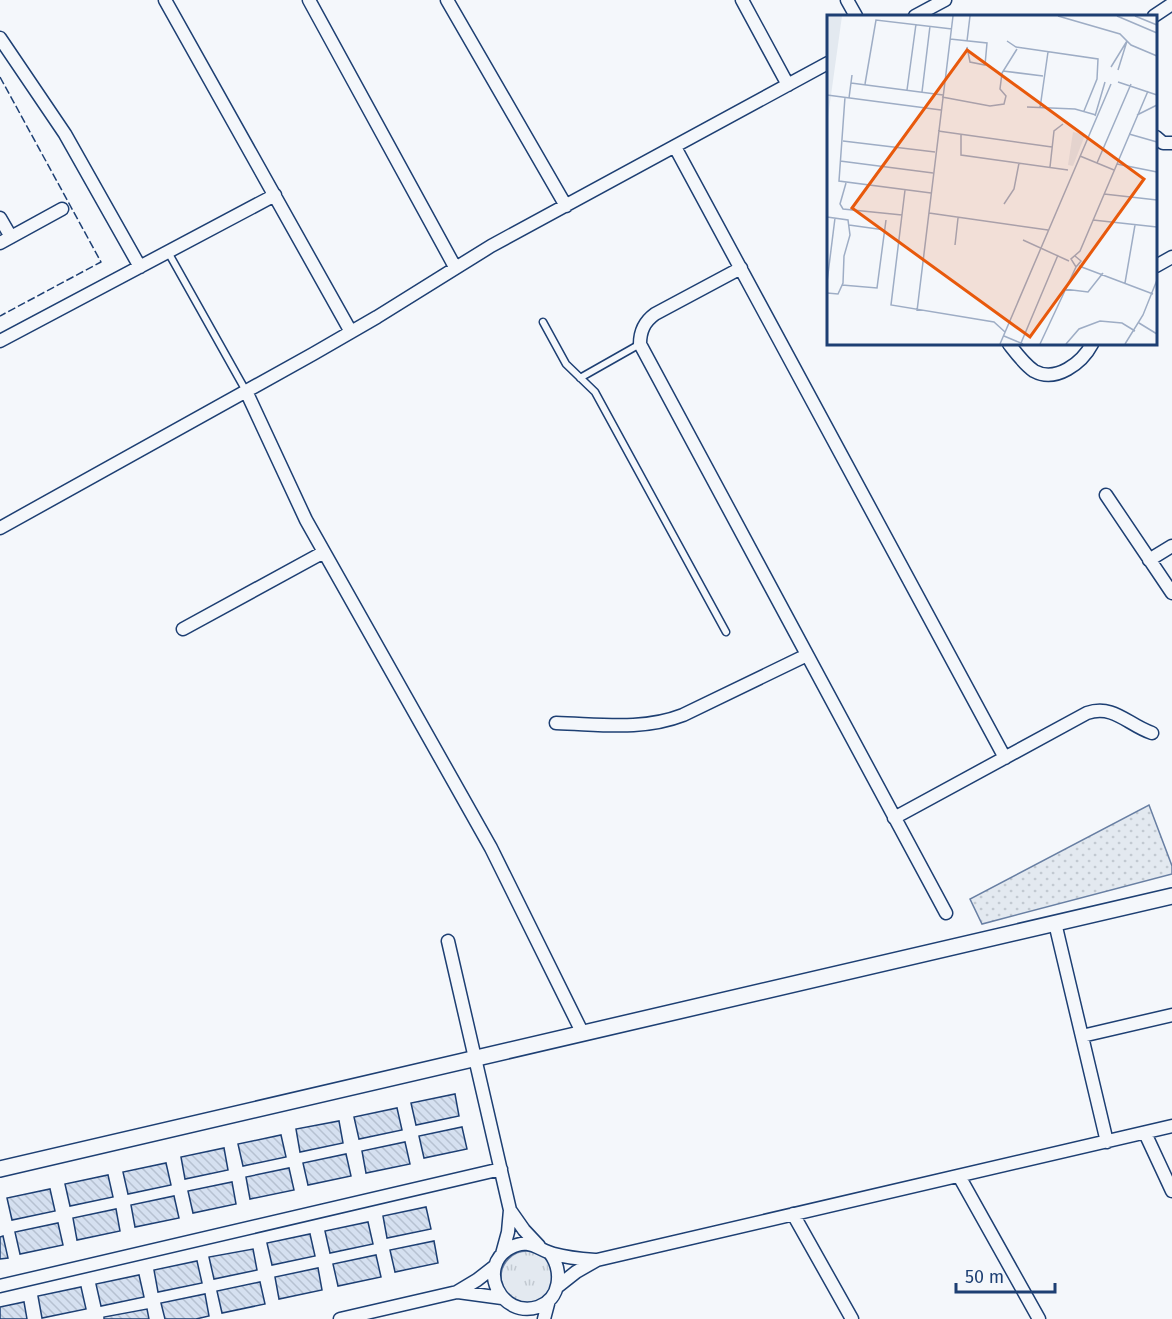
<svg xmlns="http://www.w3.org/2000/svg" width="1172" height="1319" font-family="'Fira Sans',sans-serif">
	<defs>
		<pattern id="grass-tufts" width="24" height="20" patternUnits="userSpaceOnUse" patternTransform="scale(1.5)"><rect width="24" height="20" fill="#e3e9f0"/><path d="M3 7l-1-3M5 7V3M7 7l1-3M15 17l-1-3M17 17v-4M19 17l1-3" fill="none" stroke="#c2c9d1"/></pattern>
		<pattern id="park-dots" width="8" height="8" patternUnits="userSpaceOnUse" patternTransform="scale(1.5)"><rect width="8" height="8" fill="#e3e9f0"/><path d="M2 2h.1M6 6h.1" fill="none" stroke="#c2c9d1" stroke-width="1.8" stroke-linecap="round"/></pattern>
		<pattern id="building-back-hatch" width="6" height="6" patternUnits="userSpaceOnUse" patternTransform="scale(1.5)"><rect width="6" height="6" fill="#d5e0f0"/><path d="M-1 5l2 2M0 0l6 6M5-1l2 2" fill="none" stroke="#b6c1d1"/></pattern>
	</defs>
	<rect width="100%" height="100%" fill="#f4f7fb"/>
	<!-- grass -->
	<path fill="url(#grass-tufts)" stroke="#687fa3" stroke-width="1.5" d="M501 1277a26 26 0 1 1 52 0a26 26 0 1 1-52 0Z"/>
	<!-- park -->
	<path fill="url(#park-dots)" stroke="#687fa3" stroke-width="1.5" d="M1149,805L1172,866V874L982,924L970,899Z"/>
	<!-- building -->
	<path fill="url(#building-back-hatch)" stroke="#1d3f73" stroke-width="1.5" d="M455,1094L459,1116L416,1125L411,1103Z
		M397,1108L402,1130L359,1139L354,1117Z
		M339,1121L343,1143L300,1152L296,1129Z
		M462,1127L467,1149L424,1158L419,1136Z
		M281,1135L286,1157L243,1166L238,1144Z
		M405,1142L410,1164L366,1173L362,1151Z
		M224,1148L228,1170L185,1179L181,1157Z
		M346,1154L351,1176L308,1185L303,1163Z
		M166,1163L171,1185L128,1194L123,1172Z
		M289,1168L294,1190L250,1199L246,1177Z
		M108,1175L113,1197L70,1206L65,1184Z
		M232,1182L236,1204L193,1213L188,1191Z
		M50,1189L55,1211L12,1220L7,1198Z
		M174,1196L179,1218L135,1227L131,1205Z
		M426,1207L431,1229L387,1238L383,1216Z
		M116,1209L120,1231L77,1240L73,1218Z
		M368,1222L373,1244L330,1253L325,1231Z
		M58,1223L63,1245L20,1254L15,1232Z
		M310,1234L315,1256L272,1265L267,1243Z
		M3,1236L8,1258L0,1259V1237Z
		M434,1241L438,1263L395,1272L390,1250Z
		M253,1249L257,1270L214,1279L209,1257Z
		M376,1255L381,1277L338,1286L333,1264Z
		M197,1261L202,1283L158,1292L154,1270Z
		M318,1268L322,1290L279,1299L275,1277Z
		M139,1275L144,1297L101,1306L96,1284Z
		M260,1282L265,1304L222,1313L217,1291Z
		M81,1287L86,1309L42,1318L38,1296Z
		M205,1294L209,1316L196,1319H165L161,1303Z
		M24,1302L27,1319H0V1307Z
		M147,1309L149,1319H104V1317Z"/>
	<g fill="none" stroke-linecap="round" stroke-linejoin="round">
		<defs>
			<path id="service" d="M168,252L246,391
				M543,322L566,364L595,392L726,632
				M580,378L640,344"/>
			<path id="minor" d="M165,0L351,332
				M309,0L455,267
				M447,0L566,206
				M742,0L788,85
				M847,0L856,16
				M915,16L945,0
				M1154,16L1172,4
				M0,38L65,134L140,267
				M1156,137L1163,143H1172
				M675,147L1005,758
				M0,218L11,237
				M0,243L62,209
				M1156,266L1172,257
				M741,268L655,314C644,322 640,331 640,344L946,913
				M0,341L275,195
				M1009,344C1016,353 1024,364 1034,371C1056,383 1082,363 1092,344
				M246,391L306,520L491,848L583,1034
				M1106,495L1172,593
				M0,528L313,354L377,317L491,246L828,63
				M1149,560L1172,546
				M183,629L324,552
				M556,723C599,724 642,731 683,715L807,655
				M894,818L1087,713C1114,704 1128,725 1152,733
				M1055,923L1107,1142
				M448,941L510,1210L508,1232L502,1254
				M1082,1036L1172,1015
				M1145,1133L1172,1191
				M959,1176L1039,1319
				M510,1210L524,1230L539,1246
				M793,1214L852,1319
				M550,1253C563,1271 561,1299 538,1307C501,1319 476,1267 510,1248C529,1237 538,1250 554,1254C568,1258 581,1259 595,1260
				M0,1286L501,1169
				M557,1287L576,1272L597,1260L1172,1126
				M458,1292L502,1298
				M340,1319L457,1292L477,1280L495,1266
				M544,1319L549,1300"/>
			<path id="tertiary" d="M0,1169L1172,896"/>
		</defs>
		<!-- service casing -->
		<use href="#service" stroke="#1d3f73" stroke-width="9"/>
		<!-- minor casing -->
		<use href="#minor" stroke="#1d3f73" stroke-width="15"/>
		<!-- tertiary casing -->
		<use href="#tertiary" stroke="#1d3f73" stroke-width="18"/>
		<!-- service -->
		<use href="#service" stroke="#f4f7fb" stroke-width="6"/>
		<!-- minor -->
		<use href="#minor" stroke="#f4f7fb" stroke-width="12"/>
		<!-- tertiary -->
		<use href="#tertiary" stroke="#f4f7fb" stroke-width="15"/>
		<!-- fence -->
		<path stroke="#1d3f73" stroke-width="1.5" stroke-dasharray="8 3" stroke-linecap="butt" d="M0,77L101,262L0,316"/>
	</g>
	<!-- overview -->
	<g transform="translate(827 15)">
		<rect width="330" height="330" fill="#f4f7fb"/>
		<path d="M0,1H15L0,109ZM246,117L258,120L246,151L241,150Z" fill="#e3e9f0"/>
		<path fill="none" stroke="#9eadc5" stroke-width="1.5" d="M231,1L293,19L304,30L330,41M290,1L330,18M308,1L330,10M123,24L160,28L158,50L143,47L140,32M140,26L143,1M180,26L189,32L271,44L270,64L257,96M284,52L300,26M291,55L300,26M176,56L216,61M291,67L330,80M24,68L116,80M38,69L49,5L125,14M80,75L89,9M95,77L103,11M0,80L114,95M18,82L12,166L104,178M115,82L163,91L177,89L179,81L173,74L175,58L190,34M22,83L25,60M200,92L248,94L269,100M213,93L221,37M310,100L330,90M268,101L278,67M111,116L225,132M134,119V140L241,155M302,119L330,127M16,126L108,137M253,141L287,155M13,146L106,158M270,148L304,69M290,149L330,157M223,152L227,116L236,109M19,168L13,189L16,194L75,200M78,175L64,290L167,307L178,317M277,179L330,185M177,189L187,174L192,148M102,198L221,215M0,202L21,205L23,220L17,241L16,268L11,279L0,278M266,205L330,212M22,210L58,215M196,225L242,246M128,230L131,203M248,241L254,246L249,252L244,244L253,236L321,76M252,251L326,279M0,267L8,203M298,268L308,210M15,270L50,273L59,205M237,274L261,277L276,258M90,296L126,1M312,308L330,319M177,321L196,329M194,328L231,240M173,329L284,69M213,329L249,252M239,329L252,314L273,306L295,308L308,316M298,329L316,300L330,265"/>
		<path fill="#e8590c" fill-opacity="0.15" stroke="#e8590c" stroke-width="3" d="M140,35L317,164L203,322L25,193Z"/>
		<rect width="330" height="330" fill="none" stroke="#1d3f73" stroke-width="3"/>
	</g>
	<!-- scale -->
	<path d="M956 1283v9h99v-9" fill="none" stroke="#1d3f73" stroke-width="3"/>
	<text x="965" y="1283" font-size="18" fill="#1d3f73" stroke="#f4f7fb" stroke-width="4.5" paint-order="stroke">50 m</text>
</svg>
